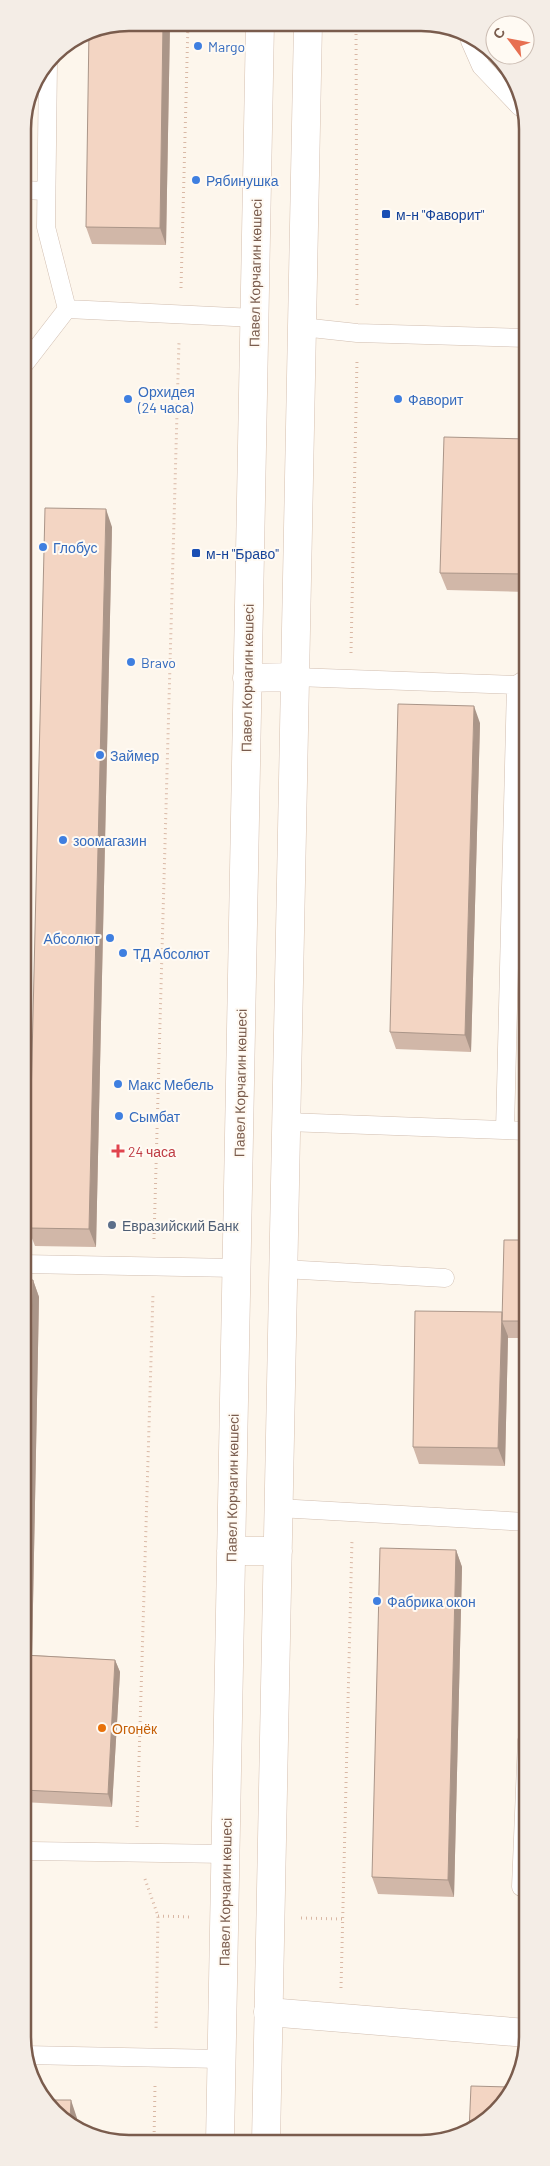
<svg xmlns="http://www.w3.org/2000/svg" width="550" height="2166" font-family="Barlow,sans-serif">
	<rect width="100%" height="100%" fill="#fdf6ec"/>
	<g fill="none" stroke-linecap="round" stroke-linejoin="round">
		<defs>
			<path id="lane" d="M470,41L481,66L520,107H523
				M23,190L45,191
				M67,309L255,318
				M302,327L357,333L527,338
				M23,366L67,309L46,227L48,62
				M295,677L516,685
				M510,937H527
				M286,1122L527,1131
				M505,1130L516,685L527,678
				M23,1264L236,1268
				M283,1269L445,1278
				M278,1508L527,1522
				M31,1851L226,1854
				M521,1887L527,1740
				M25,2055L221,2059"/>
			<path id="street" d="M268,2012L527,2033"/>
			<path id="secondary" d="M247,678L295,677
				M231,1551H278
				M220,2142L260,23
				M266,2142L308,24"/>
		</defs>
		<!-- lane casing -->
		<use href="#lane" stroke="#d1beb0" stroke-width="19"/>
		<!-- street casing -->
		<use href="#street" stroke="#d1beb0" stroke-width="29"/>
		<!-- secondary casing -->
		<use href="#secondary" stroke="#d6c0b0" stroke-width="29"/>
		<!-- path -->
		<path stroke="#d9b8a5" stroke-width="3" stroke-dasharray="1 4" stroke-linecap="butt" d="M356,24L357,306
			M181,288L188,23
			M351,653L357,360
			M154,1239L179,341
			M137,1827L153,1293
			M145,1879L158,1916L156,2031
			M158,1916L192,1917
			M301,1918L342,1919
			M341,1988L352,1539
			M154,2142L155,2085"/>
		<!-- lane -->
		<use href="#lane" stroke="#fff" stroke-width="18"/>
		<!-- street -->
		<use href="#street" stroke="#fff" stroke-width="28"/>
		<!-- secondary -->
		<use href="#secondary" stroke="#fff" stroke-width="28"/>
	</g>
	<!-- wall -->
	<path fill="#d1b7a8" d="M129,22L170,23L166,245L92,244L86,227Z
		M527,439V592L447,590L440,573Z
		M112,527L96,1247L35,1246L28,1228Z
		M480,723L471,1052L396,1049L390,1032Z
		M527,1240V1338H508V1336L505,1466L419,1464L413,1447L502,1312V1314Z
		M23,1280H33L39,1297L32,1655L115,1660L120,1672L112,1807L23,1802Z
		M456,1550L462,1567L454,1897L378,1894L372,1877Z"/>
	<!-- shaded-wall -->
	<path fill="#aa9588" d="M163,23H170L166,245L160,228Z
		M106,509L112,527L96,1247L89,1229Z
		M474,706L480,723L471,1052L465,1035Z
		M33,1280L39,1297L32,1657L26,1640Z
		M502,1312L505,1321H502L508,1336L505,1466L498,1448Z
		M456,1550L462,1567L454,1897L448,1880Z
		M115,1660L120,1672L112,1807L108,1794Z
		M71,2100L77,2118V2124L70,2120Z"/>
	<!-- building -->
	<path fill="#f3d5c3" stroke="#aa9588" d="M129,22L163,23L160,228L86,227L89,30Z
		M444,437L527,439V574L440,573Z
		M45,508L106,509L89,1229L28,1228Z
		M398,704L474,706L465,1035L390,1032Z
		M504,1240H527V1321H502Z
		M23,1280H33L26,1640H23Z
		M415,1311L502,1312L498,1448L413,1447Z
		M380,1548L456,1550L448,1880L372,1877Z
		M23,1655L115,1660L108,1794L23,1790Z
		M471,2086L509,2087L501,2108L469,2132Z
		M46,2100H71L70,2120L49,2108Z"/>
	<!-- markers -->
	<g fill="#3f7fe0" stroke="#fffaf3" stroke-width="2">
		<circle cx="198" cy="46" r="5"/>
		<circle cx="196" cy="180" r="5"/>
		<circle cx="128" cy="399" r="5"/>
		<circle cx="398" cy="399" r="5"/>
		<circle cx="43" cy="547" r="5"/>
		<circle cx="131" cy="662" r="5"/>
		<circle cx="100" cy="755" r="5"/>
		<circle cx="63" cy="840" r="5"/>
		<circle cx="110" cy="938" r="5"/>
		<circle cx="123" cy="953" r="5"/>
		<circle cx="118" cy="1084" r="5"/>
		<circle cx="119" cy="1116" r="5"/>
		<circle cx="377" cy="1601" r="5"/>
	</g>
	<g fill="#1a4fb4" stroke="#fffaf3" stroke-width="2">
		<rect x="381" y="209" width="10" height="10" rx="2.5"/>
		<rect x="191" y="548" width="10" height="10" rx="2.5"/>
	</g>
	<path fill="#e0444e" stroke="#fffaf3" stroke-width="2" d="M115.5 1143.5h5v5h5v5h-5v5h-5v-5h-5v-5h5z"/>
	<circle fill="#5c6f8a" stroke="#fffaf3" stroke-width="2" cx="112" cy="1225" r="5"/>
	<circle fill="#e8710a" stroke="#fffaf3" stroke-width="2" cx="102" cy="1728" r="5"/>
	<g text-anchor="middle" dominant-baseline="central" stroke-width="4" stroke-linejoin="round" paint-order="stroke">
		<!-- shop labels -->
		<g font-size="14" fill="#366cbe" stroke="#fffaf3" text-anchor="start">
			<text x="208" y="46">Margo</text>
			<text x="206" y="180">Рябинушка</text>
			<text x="138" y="391">Орхидея<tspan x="138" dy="16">(24 часа)</tspan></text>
			<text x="408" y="399">Фаворит</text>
			<text x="53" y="547">Глобус</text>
			<text x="141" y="662">Bravo</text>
			<text x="110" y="755">Займер</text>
			<text x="73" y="840">зоомагазин</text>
			<text x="100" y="938" text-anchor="end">Абсолют</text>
			<text x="133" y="953">ТД Абсолют</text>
			<text x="128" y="1084">Макс Мебель</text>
			<text x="129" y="1116">Сымбат</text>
			<text x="387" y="1601">Фабрика окон</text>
		</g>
		<!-- transit labels -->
		<g font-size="14" fill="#164399" stroke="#fffaf3" text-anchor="start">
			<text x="396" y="214">м-н "Фаворит"</text>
			<text x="206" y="553">м-н "Браво"</text>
		</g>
		<!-- street labels -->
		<g font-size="14" fill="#7a5c4d" stroke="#fffaf3">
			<text transform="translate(255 273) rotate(-89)">Павел Корчагин көшесі</text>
			<text transform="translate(247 678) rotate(-89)">Павел Корчагин көшесі</text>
			<text transform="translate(240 1083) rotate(-89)">Павел Корчагин көшесі</text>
			<text transform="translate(232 1488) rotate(-89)">Павел Корчагин көшесі</text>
			<text transform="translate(225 1892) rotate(-89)">Павел Корчагин көшесі</text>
		</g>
		<!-- health labels -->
		<g font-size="14" fill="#be3a42" stroke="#fffaf3" text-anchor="start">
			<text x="128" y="1151">24 часа</text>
		</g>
		<!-- service labels -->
		<g font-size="14" fill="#4e5e75" stroke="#fffaf3" text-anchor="start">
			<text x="122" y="1225">Евразийский Банк</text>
		</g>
		<!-- food labels -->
		<g font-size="14" fill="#c56008" stroke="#fffaf3" text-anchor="start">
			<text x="112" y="1728">Огонёк</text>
		</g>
	</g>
	<!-- crop -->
	<path d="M0 0H550V2166H0ZM129 31H421A98 98 0 0 1 519 129V2037A98 98 0 0 1 421 2135H129A98 98 0 0 1 31 2037V129A98 98 0 0 1 129 31Z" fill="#f4ede6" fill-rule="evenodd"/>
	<path fill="none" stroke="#7a5c4d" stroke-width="2.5" d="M129 31H421A98 98 0 0 1 519 129V2037A98 98 0 0 1 421 2135H129A98 98 0 0 1 31 2037V129A98 98 0 0 1 129 31Z"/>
	<!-- north arrow -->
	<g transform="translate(510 40) rotate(302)"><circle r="24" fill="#fffaf3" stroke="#cabbb1"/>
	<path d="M0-4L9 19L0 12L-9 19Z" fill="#e76f51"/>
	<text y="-8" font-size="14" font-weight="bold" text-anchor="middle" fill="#7a5c4d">С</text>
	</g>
</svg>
